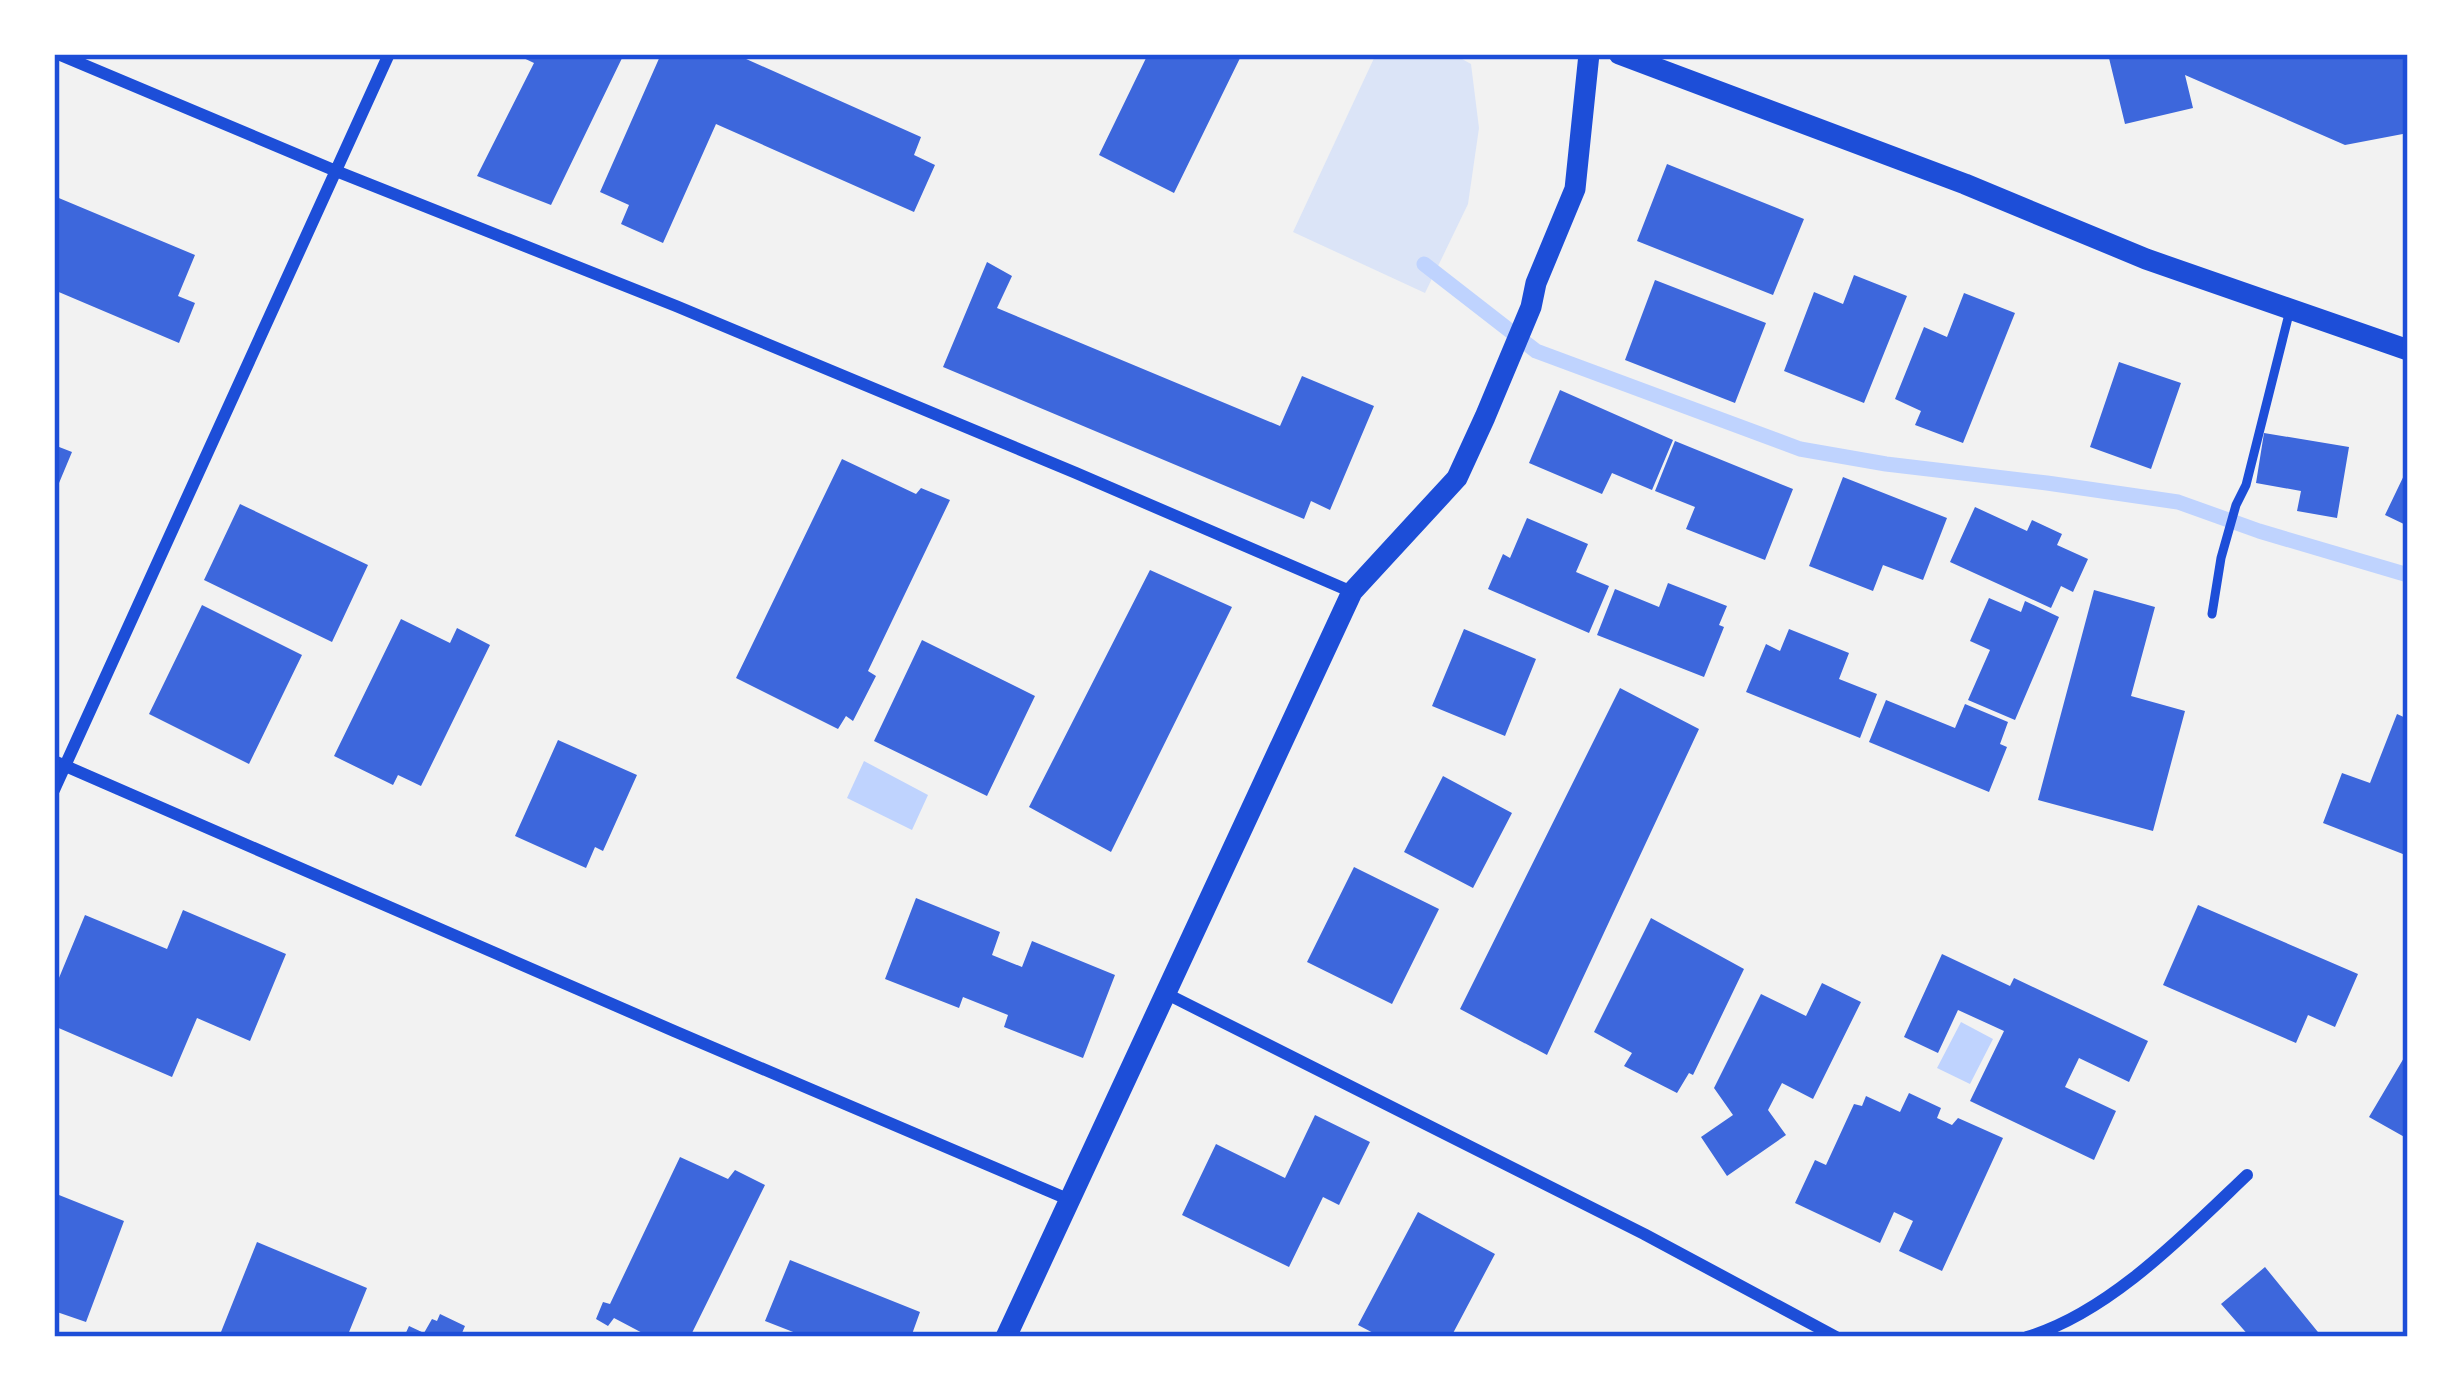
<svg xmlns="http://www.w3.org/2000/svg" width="2462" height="1391" font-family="Ubuntu,sans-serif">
	<rect width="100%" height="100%" fill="#f2f2f2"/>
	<!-- green -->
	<path fill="#dbe4f7" d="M1376,54H1453L1471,64L1479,128L1468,204L1425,293L1293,232Z"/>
	<!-- water -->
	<path fill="#bfd3fe" d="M864,761L928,795L912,830L847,798Z
		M1961,1022L1993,1039L1970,1084L1937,1068Z"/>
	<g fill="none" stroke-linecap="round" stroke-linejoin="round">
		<!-- stream -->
		<path stroke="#bfd3fe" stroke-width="15" d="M1424,264L1536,351L1800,449L1886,464L2047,483L2178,502L2259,531L2408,575"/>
	</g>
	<!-- building -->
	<path fill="#3d67dc" d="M515,54H624L551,205L477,176L534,63Z
		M661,54H735L921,137L914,155L935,165L914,212L716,124L663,243L621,224L629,205L600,192Z
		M1148,54H1242L1174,193L1099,155Z
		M2108,54H2341L2340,57L2408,54V133L2345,145L2185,75L2193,108L2125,124Z
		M1667,164L1804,219L1773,295L1637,241Z
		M54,196L195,255L178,296L195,303L179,343L54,290Z
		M987,262L1012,276L997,308L1280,426L1302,376L1374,406L1330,510L1311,501L1304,519L943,367Z
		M1854,275L1907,296L1864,403L1784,371L1814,292L1843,304Z
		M1655,280L1766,323L1735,403L1625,360Z
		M1964,293L2015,313L1963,443L1915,425L1921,411L1895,399L1924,327L1947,337Z
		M2119,362L2181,383L2151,469L2090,447Z
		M1560,390L1673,440L1652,490L1612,473L1602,494L1529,463Z
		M2264,433L2349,447L2337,518L2297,511L2301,491L2256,483Z
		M1675,441L1793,489L1765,560L1686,529L1695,507L1655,491Z
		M54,445L72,452L54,495Z
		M842,459L916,494L921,488L950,500L868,671L876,676L853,721L846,716L838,729L736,678Z
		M2408,467V526L2385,515Z
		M1843,477L1947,518L1923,580L1883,565L1873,591L1809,566Z
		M240,504L368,565L332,642L204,580Z
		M1975,507L2027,531L2032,520L2062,534L2057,545L2088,559L2073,592L2061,586L2051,608L1950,562Z
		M1527,518L1588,544L1576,572L1609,586L1589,633L1488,589L1503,554L1510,558Z
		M1150,570L1232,607L1111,852L1029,807Z
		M1668,583L1727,606L1719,625L1724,627L1704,677L1597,635L1615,589L1659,607Z
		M2094,590L2155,607L2131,696L2185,711L2153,831L2038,800Z
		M1989,598L2021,612L2025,601L2059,617L2015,720L1968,700L1990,650L1970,641Z
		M202,605L302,655L249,764L149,714Z
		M401,619L450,643L457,628L490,645L421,786L398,775L393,785L334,756Z
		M1464,629L1536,659L1505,736L1432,706Z
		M1789,629L1849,653L1839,679L1877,694L1860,738L1746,692L1766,644L1780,651Z
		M922,640L1035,696L987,796L874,741Z
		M1620,688L1699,729L1547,1055L1460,1009Z
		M1886,700L1955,728L1965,704L2008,722L2000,744L2007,747L1989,792L1869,742Z
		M2397,714L2408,719V856L2323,823L2342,773L2370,783Z
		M558,740L637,775L603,851L595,847L586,868L515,836Z
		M1443,776L1512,813L1473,888L1404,852Z
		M1354,867L1439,909L1392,1004L1307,962Z
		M916,898L1000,932L992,955L1022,967L1032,941L1115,975L1083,1058L1004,1027L1008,1015L963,997L959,1008L885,979Z
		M2198,905L2358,974L2335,1027L2308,1015L2296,1043L2163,985Z
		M183,910L286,954L250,1041L197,1018L172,1077L54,1026V990L85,915L167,949Z
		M1651,918L1744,969L1693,1075L1689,1073L1677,1093L1624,1066L1632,1053L1594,1032Z
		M1942,954L2010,986L2014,978L2148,1041L2129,1082L2079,1058L2065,1087L2116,1111L2094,1160L1970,1101L2004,1031L1958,1010L1938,1053L1904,1037Z
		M1822,983L1861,1002L1813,1099L1782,1083L1768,1110L1786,1135L1727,1176L1701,1137L1733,1115L1714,1088L1761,994L1806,1016Z
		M2408,1051V1139L2369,1117Z
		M1909,1093L1941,1108L1937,1118L1952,1125L1958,1118L2003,1138L1942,1271L1899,1251L1913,1221L1894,1212L1880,1243L1795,1203L1815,1160L1826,1165L1854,1104L1862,1106L1866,1096L1900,1112Z
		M1315,1115L1370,1142L1339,1205L1323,1197L1289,1267L1182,1215L1216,1144L1285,1178Z
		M680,1157L728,1179L735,1170L765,1185L690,1337H650L614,1318L608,1326L596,1319L603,1302L610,1304Z
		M54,1193L124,1221L86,1322L54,1311Z
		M1418,1212L1495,1254L1451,1337H1381L1358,1325Z
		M257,1242L367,1288L347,1337L333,1332L331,1337H219Z
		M790,1260L920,1312L911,1337H806L765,1321Z
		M2265,1267L2322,1337H2250L2221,1304Z
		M440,1314L465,1326L462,1333L471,1337H404L409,1326L424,1333L432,1319L437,1321Z"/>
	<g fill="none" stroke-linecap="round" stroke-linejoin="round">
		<!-- service -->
		<path stroke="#1d4ed8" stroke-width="9" d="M2212,614L2221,558L2236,505L2246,485L2290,310"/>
		<!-- minor -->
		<path stroke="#1d4ed8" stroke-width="12" d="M58,54L336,171L676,306L1076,473L1352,592
			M54,761L674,1031L1070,1200
			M54,790L389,54
			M1165,993L1644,1234L1836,1337
			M2027,1337C2109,1313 2186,1233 2247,1175"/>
		<!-- tertiary -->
		<path stroke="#1d4ed8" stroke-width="21" d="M1619,54L1965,184L2146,259L2408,350
			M1006,1337L1352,592L1457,478L1485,417L1531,307L1536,283L1575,189L1589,54"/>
	</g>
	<!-- border -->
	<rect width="2462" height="1391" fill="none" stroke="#ffffff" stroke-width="114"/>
	<rect x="57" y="57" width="2348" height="1277" fill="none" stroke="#1d4ed8" stroke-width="4.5"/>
</svg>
